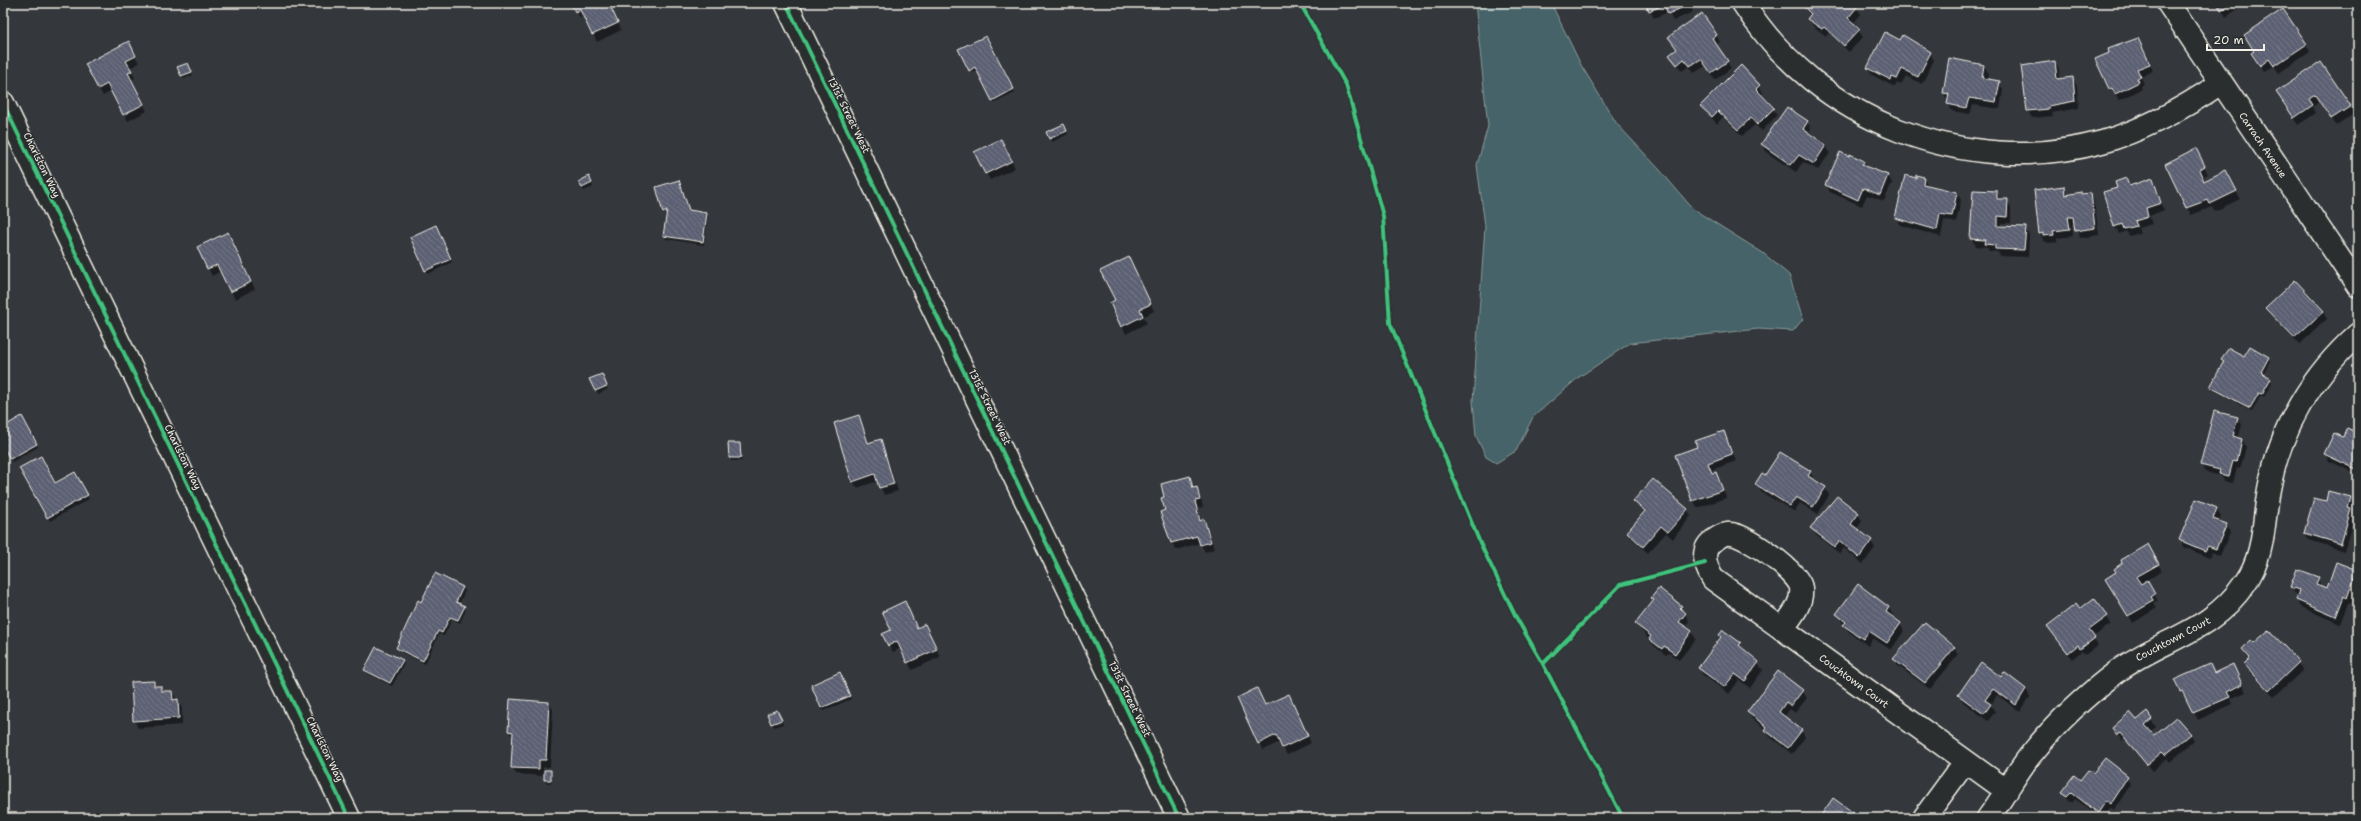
<svg xmlns="http://www.w3.org/2000/svg" width="2361" height="821" font-family="'Shantell Sans',sans-serif">
	<defs>
		<pattern id="building-back-hatch" width="6" height="6" patternUnits="userSpaceOnUse"><rect width="6" height="6" fill="#5b6173"/><path d="M-1 5l2 2M0 0l6 6M5-1l2 2" fill="none" stroke="#737887"/></pattern>
	</defs>
	<rect width="100%" height="100%" fill="#34373c"/>
	<filter id="ink" filterUnits="userSpaceOnUse"><feTurbulence type="fractalNoise" baseFrequency=".025" numOctaves="2"/><feDisplacementMap in="SourceGraphic" scale="8" xChannelSelector="R" yChannelSelector="G"/><feConvolveMatrix kernelMatrix="1 2 1 2 8 2 1 2 1" color-interpolation-filters="sRGB"/></filter>
	<g filter="url(#ink)">
		<!-- water -->
		<path fill="#456367" stroke="#8b9c9b" d="M1475,3H1551L1581,65L1617,124L1659,169L1693,209L1763,253L1789,275L1803,319L1793,331L1758,329L1630,343L1579,377L1533,417L1516,451L1496,463L1486,457L1476,436L1473,401L1485,226L1477,165L1488,126Z"/>
		<!-- shadow -->
		<path fill="#0007" d="M572,3H608L621,30L597,42L584,16L580,18Z
			M1646,3H1689L1693,12L1673,21L1668,12L1654,18Z
			M1810,3H1853L1861,14L1853,24L1863,37L1849,52L1829,33L1826,36L1813,26L1809,19L1811,16L1805,8Z
			M2218,3H2247L2226,17Z
			M1716,35L1720,42L1716,45L1731,68L1715,80L1706,66L1694,73L1689,66L1682,71L1670,55L1678,50L1674,45Z
			M986,37L1015,93L995,103L977,70L972,73L959,49Z
			M2138,39L2153,71L2141,77L2144,84L2141,86L2142,89L2120,100L2110,89L2097,59Z
			M1901,42L1930,53L1934,60L1922,84L1906,76L1901,85L1897,83L1895,87L1872,75L1868,68Z
			M2306,45L2310,52L2279,73L2274,66L2264,72L2256,61Z
			M132,50L139,63L130,68L135,78L131,80L147,111L128,121L112,91L103,96L86,64Z
			M1950,59L1984,65L1988,73L1987,80L1999,82L2003,90L2000,109L1973,105L1970,114L1952,111L1944,93Z
			M2055,62L2059,69L2060,80L2072,78L2077,86L2079,108L2052,113L2053,116L2032,118L2028,111L2022,67Z
			M2321,63L2354,114L2336,125L2320,101L2313,107L2316,113L2298,125L2282,100Z
			M190,67L193,75L184,79L182,76Z
			M1759,85L1763,93L1760,96L1777,115L1762,131L1755,125L1742,136L1723,117L1717,124L1701,106Z
			M1807,122L1811,129L1808,134L1825,146L1830,153L1818,170L1803,162L1796,172L1766,152L1762,145Z
			M1065,128L1068,134L1052,142L1050,139Z
			M1005,147L1015,168L990,180L986,173Z
			M2200,157L2208,174L2202,177L2204,182L2230,178L2240,199L2215,211L2212,207L2191,215L2166,164Z
			M1864,162L1867,168L1888,176L1892,183L1884,201L1867,195L1862,206L1830,192L1826,185Z
			M1924,178L1928,186L1957,193L1961,200L1956,223L1944,220L1941,237L1900,225L1896,218L1916,179Z
			M2126,179L2130,187L2153,180L2164,210L2149,216L2152,224L2138,228L2140,233L2129,236L2126,231L2119,234L2115,227L2127,224L2118,188Z
			M590,181L593,187L584,191L579,182Z
			M679,181L689,211L706,214L708,217L704,245L666,239L664,236L668,215L664,213L658,187Z
			M2063,187L2068,196L2081,193L2082,195L2090,194L2094,201L2099,235L2080,238L2075,224H2072L2073,236L2057,238V242L2049,243L2044,241L2040,234Z
			M1997,192L2001,200H2007L2011,208V223H2002V227L2025,228L2029,235L2028,257L2000,256L1998,252L1989,251L1987,247L1976,246L1971,239Z
			M437,230L452,262L428,274L411,238Z
			M231,241L255,289L235,299L221,271L212,276L208,268Z
			M1132,265L1154,311L1143,317L1147,323L1126,334L1111,304L1116,301Z
			M2267,308L2323,312L2327,319L2299,345Z
			M2245,357L2268,358L2270,361L2263,374L2272,382L2264,397L2261,395L2252,411L2213,390L2211,386L2224,363L2222,359Z
			M603,378L608,389L598,394L591,380Z
			M858,416L869,444L880,440L884,447L898,491L884,495L878,481L857,488L853,481Z
			M21,418L38,447L12,462L3,445V428Z
			M2238,418L2242,425L2238,439L2242,440L2246,447L2240,469L2237,468L2233,483L2224,481L2221,476L2206,472L2201,464Z
			M1724,432L1736,461L1712,470L1720,480L1726,498L1697,508L1676,455L1698,447Z
			M2358,434V474L2329,461L2325,454L2344,438Z
			M729,444H739L742,461H731Z
			M21,468L55,484L75,473L89,499L50,521Z
			M1810,472L1814,479L1813,481L1825,488L1829,495L1818,514L1800,503L1795,512L1761,492L1757,484L1766,476Z
			M1189,477L1200,495L1203,507L1198,508L1202,521H1204L1208,528L1214,549L1205,552L1200,543L1176,550L1172,543L1166,511Z
			M2350,498L2354,505L2352,513L2354,517L2344,551L2309,540L2305,533L2326,503Z
			M1635,501L1687,509L1691,516L1673,539L1666,533L1648,553L1632,539L1628,532L1644,513Z
			M2217,509L2221,516L2218,522L2226,525L2230,532L2220,556L2212,552L2209,558L2184,547L2180,540Z
			M1858,514L1862,521L1856,530L1871,541L1875,548L1863,564L1844,548L1840,554L1816,535L1812,528Z
			M2147,546L2162,571L2146,581L2158,601L2154,604L2157,608L2133,623L2106,579L2117,572Z
			M2337,563L2358,573V586L2351,604L2348,603L2340,624L2301,607L2297,600L2299,595L2295,594L2291,587L2318,578L2321,587L2327,589Z
			M436,575L463,588L465,591L459,604L466,610L460,623L452,619L444,636L439,634L425,664L399,651L397,648Z
			M1652,598L1681,606L1689,621L1685,627L1692,632L1696,639L1679,660L1669,653L1666,655L1654,646L1636,624L1654,601Z
			M1888,607L1893,615L1891,617L1900,624L1904,631L1891,650L1873,638L1868,646L1849,632L1837,614Z
			M2080,610L2107,617L2111,624L2093,637L2098,645L2085,655L2082,651L2072,659L2049,626Z
			M917,629L929,632L940,657L912,670L901,648L893,652L888,645Z
			M2269,631L2303,670L2274,697L2249,671L2245,664L2250,659L2243,649L2254,644Z
			M1740,644L1763,670L1750,688L1739,680L1729,694L1703,675L1699,668Z
			M1954,648L1958,655L1930,689L1898,666L1894,659Z
			M402,660L404,664L392,686L367,673L366,670Z
			M1778,673L1802,691L1807,698L1795,713L1790,709L1784,717L1801,730L1805,737L1792,754L1770,737L1767,730L1752,719L1748,712Z
			M2237,673L2246,692L2230,699L2233,704L2198,720L2187,698L2185,699L2181,692L2214,674Z
			M842,677L851,699L824,711L812,686Z
			M2001,678L2026,689L2030,697L2020,712L1997,695L1991,705L1995,712L1988,721L1963,702L1959,695Z
			M153,682L163,692H172L182,708V725L138,728L134,720Z
			M511,700L549,702L553,710L550,767H543V776L516,774L512,767L514,739L509,731Z
			M1292,702L1311,743L1287,755L1280,742L1263,750L1259,743L1265,706Z
			M2146,714L2156,727L2150,732L2154,737L2190,734L2194,741L2170,762L2167,758L2152,771L2125,739L2122,741L2113,728L2137,722Z
			M769,715H779L783,724L774,727Z
			M550,771L552,783H546L545,780Z
			M2094,775L2127,777L2131,784L2114,810L2111,808L2103,818L2075,799L2072,803L2062,792Z"/>
		<!-- building -->
		<path fill="url(#building-back-hatch)" stroke="#f4f1e8" d="M571,3H609L618,23L592,35L580,10L575,12Z
			M1645,3H1689L1690,4L1668,14L1664,5L1649,11Z
			M1808,3H1855L1858,6L1848,18L1860,29L1844,46L1824,27L1822,29L1807,19L1811,14L1804,7Z
			M2217,3H2232L2221,10Z
			M2283,9L2307,44L2274,66L2269,59L2260,66L2251,53L2254,51L2244,35Z
			M1702,13L1714,30L1717,35L1712,38L1728,61L1711,73L1701,59L1690,66L1684,59L1677,65L1669,55L1677,49L1668,37Z
			M1885,32L1900,40L1903,35L1931,52L1918,77L1902,69L1897,79L1892,77L1891,80L1867,68Z
			M986,36L1014,89L992,101L975,67L969,71L958,49Z
			M2138,38L2150,64L2137,69L2141,77L2137,78L2139,82L2115,94L2112,88L2109,89L2095,59L2109,53L2108,49Z
			M129,41L136,56L126,61L132,71L128,73L144,104L123,115L107,84L98,89L85,64Z
			M1949,58L1984,65L1982,78L2000,81L1996,102L1969,98L1966,108L1947,104L1949,94L1943,93Z
			M2055,61L2057,79L2073,77L2075,101L2049,106V109L2027,111L2021,66Z
			M2321,62L2351,106L2331,119L2315,95L2309,99L2313,105L2294,118L2276,92Z
			M188,63L192,72L181,76L177,67Z
			M1741,65L1760,85L1756,89L1774,108L1757,125L1751,118L1738,130L1718,111L1712,117L1700,106Z
			M1787,107L1808,121L1803,129L1826,145L1814,164L1799,155L1791,165L1761,144Z
			M1064,124L1067,131L1049,139L1046,132Z
			M1001,139L1012,161L985,174L974,152Z
			M2196,148L2205,166L2199,170L2204,181L2226,170L2237,191L2210,204L2208,200L2186,208L2165,164Z
			M1840,152L1849,156L1850,154L1864,161L1862,165L1888,175L1880,195L1863,188L1858,200L1825,185Z
			M1905,175L1916,178V175L1924,177L1923,184L1957,192L1952,216L1940,214L1937,230L1895,218Z
			M589,176L592,183L582,188L578,182Z
			M2126,178L2129,186L2153,178L2161,203L2146,208L2148,217L2135,221L2137,226L2124,229L2122,224L2114,227L2103,192L2117,188L2115,182Z
			M679,180L689,210L707,213L703,242L663,236L667,211L663,213L656,187Z
			M2064,186L2065,195L2081,192V194L2091,193L2095,228L2075,231L2073,217H2068L2070,229L2053,231L2054,235L2043,236V233L2039,234L2034,190Z
			M1973,190L1997,191V199H2008L2007,217L1998,216V226L2026,227L2024,250L1995,249V245L1984,244L1985,240L1970,239Z
			M436,225L451,259L425,271L410,237Z
			M228,232L251,282L230,292L217,265L207,269L197,247Z
			M1129,257L1151,304L1140,309L1143,316L1121,327L1110,303L1115,300L1100,271Z
			M2295,280L2324,311L2294,338L2265,308Z
			M2250,346L2269,357L2261,372L2271,378L2262,394L2259,393L2250,408L2210,387L2224,361L2221,359L2229,348L2244,356Z
			M602,374L607,386L595,391L589,379Z
			M2214,411L2238,417L2233,436L2242,439L2237,462L2233,461L2229,476L2219,474L2220,470L2200,465Z
			M859,415L868,443L881,439L894,484L879,488L875,474L852,482L834,423Z
			M22,416L37,444L10,459L3,447V427Z
			M2347,428L2358,433V470L2324,454L2334,433L2343,437Z
			M1724,431L1732,454L1708,463L1712,473L1716,472L1723,490L1692,501L1675,455L1697,447L1695,441Z
			M728,443H740L741,458H729Z
			M1780,452L1811,471L1808,476L1826,487L1813,507L1796,497L1790,506L1755,484L1762,473L1765,475Z
			M41,456L55,483L75,472L88,495L47,518L19,468Z
			M1190,476L1193,488L1197,487L1200,500L1195,501L1200,521L1204,519L1211,542L1200,545L1197,536L1171,543L1160,512L1165,510L1161,498L1164,497L1161,484Z
			M1653,479L1688,509L1668,532L1661,526L1643,547L1627,532L1645,511L1633,501Z
			M2328,491L2351,497L2348,508L2351,509L2341,544L2304,533L2314,498L2326,501Z
			M1837,496L1859,513L1851,524L1872,540L1859,558L1840,541L1835,547L1810,528Z
			M2196,499L2217,508L2213,519L2227,524L2216,549L2208,546L2205,551L2179,540Z
			M2148,544L2159,564L2136,577L2141,584L2147,580L2155,594L2151,597L2154,601L2128,616L2105,579L2116,572L2114,569L2122,563L2121,560Z
			M2336,562L2357,570L2347,598L2344,596L2336,617L2296,600L2299,590L2290,587L2297,569L2319,577L2316,584L2327,588Z
			M435,573L463,587L456,602L465,606L458,620L450,617L442,633L438,631L423,661L396,648L418,600L421,602Z
			M1858,584L1889,607L1886,612L1901,623L1887,643L1869,631L1863,639L1843,625L1846,622L1836,614Z
			M1659,588L1682,606L1680,608L1686,613L1679,622L1692,631L1675,654L1664,646L1662,649L1649,639L1651,636L1635,624L1654,600L1651,598Z
			M2094,598L2108,616L2089,630L2095,638L2080,649L2078,645L2068,653L2047,626L2076,604L2080,609Z
			M905,601L917,628L925,624L937,649L907,663L897,641L888,646L882,634L891,630L882,612Z
			M1925,622L1955,647L1925,683L1893,659Z
			M1723,630L1741,643L1739,645L1759,662L1745,681L1735,674L1724,687L1698,668L1721,637L1719,635Z
			M2269,630L2299,662L2269,691L2244,664L2250,658L2242,649L2251,640L2254,643Z
			M376,647L403,660L390,683L364,670Z
			M1981,662L2001,677L2004,672L2026,689L2016,705L1993,689L1985,700L1991,704L1984,714L1958,695Z
			M2210,664L2214,673L2233,664L2242,684L2227,692L2230,697L2193,713L2182,691L2180,692L2174,680Z
			M1778,671L1803,690L1791,706L1786,702L1779,712L1802,730L1788,748L1765,730L1767,727L1747,712Z
			M840,672L850,696L821,708L811,685Z
			M154,681V686H161V691H172L173,700L178,699L179,718L133,721L131,682Z
			M1257,688L1265,705L1289,694L1308,736L1282,748L1276,735L1258,744L1237,698Z
			M510,699L549,702L546,760H539V769L511,768L513,732L508,731Z
			M777,710L782,720L771,724L767,714Z
			M2130,712L2137,720L2147,712L2152,719L2145,725L2154,735L2176,717L2191,734L2165,755L2162,752L2147,765L2120,733L2117,735L2112,728Z
			M2105,758L2128,776L2110,804L2106,801L2098,813L2071,792L2067,796L2061,792L2074,775L2080,780L2088,770L2093,773Z
			M544,770H551V780H544Z
			M1833,798L1861,818H1819Z"/>
		<g fill="none" stroke-linecap="round" stroke-linejoin="round">
			<defs>
				<path id="minor" d="M786,3L1179,818
					M1743,3C1818,121 1966,179 2102,142C2145,130 2184,108 2221,83
					M2168,3L2358,286
					M3,103L349,818
					M1782,629C1791,617 1803,604 1801,588C1800,573 1745,534 1730,534C1725,533 1719,537 1716,539C1699,548 1705,566 1713,579L2007,791
					M1924,818L1965,762
					M1988,818C2004,797 2016,772 2033,752C2058,721 2086,695 2118,671C2163,638 2211,633 2245,583C2265,555 2263,522 2269,489C2280,428 2312,375 2358,334"/>
			</defs>
			<!-- minor casing -->
			<use href="#minor" stroke="#f4f1e8" stroke-width="25"/>
			<!-- minor -->
			<use href="#minor" stroke="#2a2d2e" stroke-width="22"/>
			<defs>
				<path id="cycleway" d="M786,3L1179,818
					M1300,3L1346,85L1383,216L1390,323L1480,543L1516,617L1543,664L1623,818
					M3,103L349,818
					M1543,664L1620,585L1705,563"/>
			</defs>
			<!-- cycleway casing -->
			<use href="#cycleway" stroke="#2a2d2e" stroke-width="6"/>
			<!-- cycleway -->
			<use href="#cycleway" stroke="#40c37c" stroke-width="4"/>
		</g>
	</g>
	<g text-anchor="middle" dominant-baseline="central" stroke-width="3" stroke-linejoin="round" paint-order="stroke">
		<!-- street labels -->
		<g font-size="10" fill="#f4f1e8" stroke="#2a2d2e">
			<text transform="translate(849 115) rotate(64)">131st Street West</text>
			<text transform="translate(2263 145) rotate(56)">Carrach Avenue</text>
			<text transform="translate(42 165) rotate(64)">Charlston Way</text>
			<text transform="translate(990 407) rotate(64)">131st Street West</text>
			<text transform="translate(183 457) rotate(64)">Charlston Way</text>
			<text transform="translate(2173 639) rotate(-28)">Couchtown Court</text>
			<text transform="translate(1854 681) rotate(36)">Couchtown Court</text>
			<text transform="translate(1130 699) rotate(64)">131st Street West</text>
			<text transform="translate(325 749) rotate(64)">Charlston Way</text>
		</g>
	</g>
	<!-- margin -->
	<rect width="2361" height="821" fill="none" stroke="#2a2d2e" stroke-width="16"/>
	<rect x="8" y="8" width="2345" height="805" fill="none" stroke="#f4f1e8" stroke-width="1.5" filter="url(#ink)"/>
	<!-- scale -->
	<path d="M2207 44v6h57v-6" fill="none" stroke="#f4f1e8" stroke-width="2"/>
	<text x="2213" y="44" font-size="12" fill="#f4f1e8" stroke="#2a2d2e" stroke-width="3" paint-order="stroke">20 m</text>
</svg>
